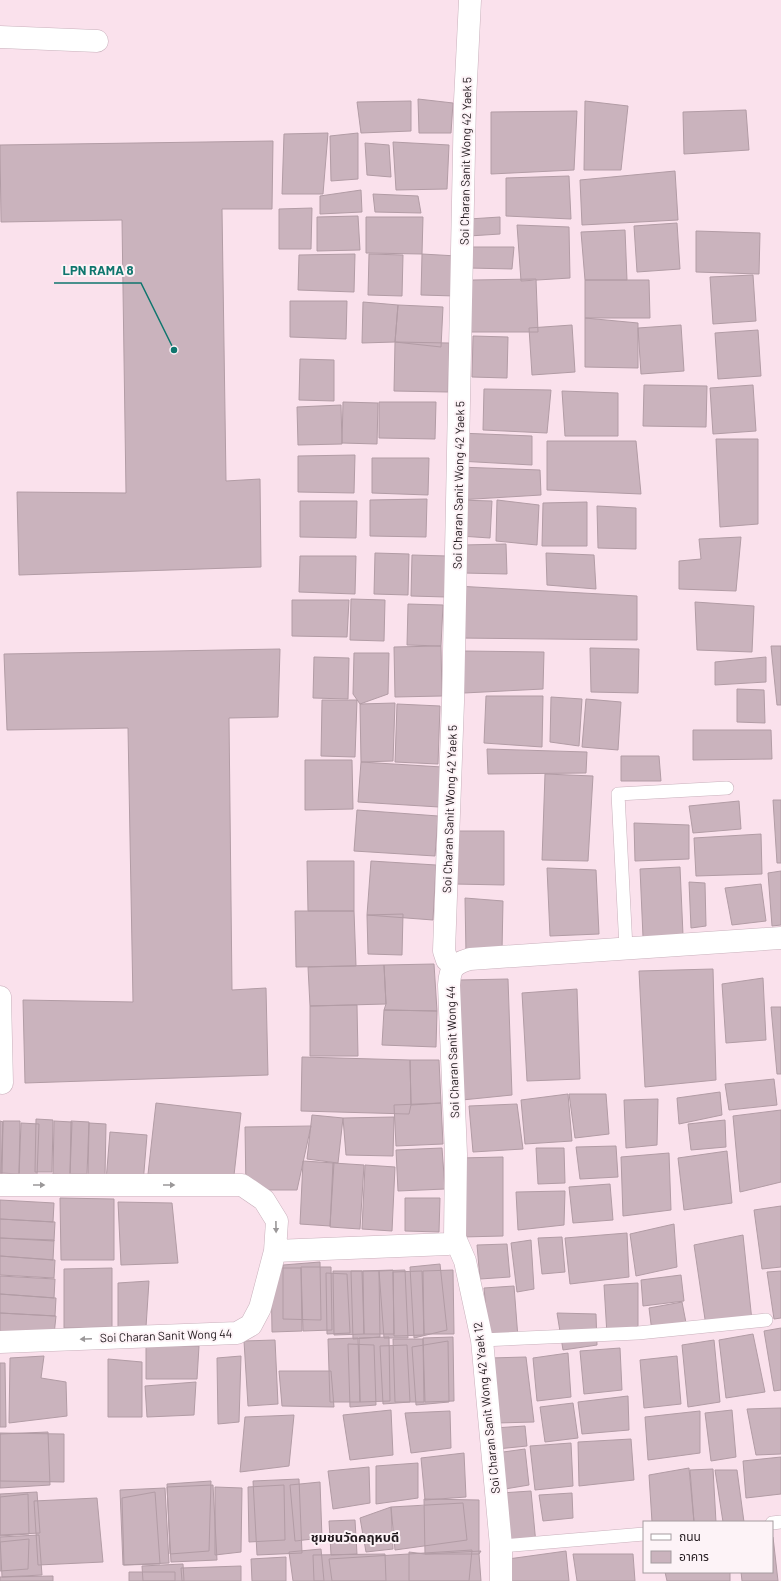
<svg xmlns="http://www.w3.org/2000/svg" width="781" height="1581" font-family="Barlow,'Noto Sans Thai',sans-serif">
	<rect width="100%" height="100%" fill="#fae1ec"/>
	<!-- building -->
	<path fill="#cab3bd" stroke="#b29ca5" d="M418,99L453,103L451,133H419Z
		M411,101V131L361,133L357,102Z
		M585,101L628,106L621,170H584Z
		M746,110L749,150L684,154L683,112Z
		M577,111L574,170L491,174V112Z
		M328,133L323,194H282L284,134Z
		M358,133V179L331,181L330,136Z
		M273,141L272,209H222L226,481L260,479L261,567L19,575L17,492L126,493L122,220L1,222L0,145Z
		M393,142L449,145L447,189L396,190Z
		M365,143L389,145L391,177L367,175Z
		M675,171L678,220L582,225L580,180Z
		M569,176L571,219L506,216V178Z
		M361,190L362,212L320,214V196Z
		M373,194L418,196L421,213L375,212Z
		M312,208L311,249H279V209Z
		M358,216L360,250L317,251V217Z
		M366,217H423L422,254L366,253Z
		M500,217V234L469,236V219Z
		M677,223L680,269L637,272L634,226Z
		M517,225L569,227L570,278L521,281Z
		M625,230L627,280H585L581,232Z
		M696,231L760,233L759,274L696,272Z
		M469,247H514L512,269L469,268Z
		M355,254L354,292L298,290L299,255Z
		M369,254L403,255L402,296L368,295Z
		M422,254L457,256L455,296L421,295Z
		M753,275L756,321L713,324L710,277Z
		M536,279L538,332H466L467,299L473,280Z
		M585,280H649L650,318H585Z
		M290,301H347L346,339L290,337Z
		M363,302L398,305L395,342L362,343Z
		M398,305L443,307L441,347L395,342Z
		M585,318L638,323V368L585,367Z
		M572,325L575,372L532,375L529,328Z
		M681,325L684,371L641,374L638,328Z
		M758,330L761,376L718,379L715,333Z
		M473,336L508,337L507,378L472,377Z
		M395,342L449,343L448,392L394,391Z
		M300,359L334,360V401L299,400Z
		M644,385L707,386L706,427L643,426Z
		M753,385L756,431L713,434L710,388Z
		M484,389L551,390L547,433L483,430Z
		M562,391L618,393V436H565Z
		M343,402L378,403L377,444L342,443Z
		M379,402H436L435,439L379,438Z
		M341,405L342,444L298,445L297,407Z
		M459,433L532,436V465L458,461Z
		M716,439H758V524L720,527Z
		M547,441H636L641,494L547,490Z
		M355,455L354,493L298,492V456Z
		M372,458H429L428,495L372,493Z
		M458,467L540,470L541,495L458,500Z
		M427,499L426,537L370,536V500Z
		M458,500L492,501L490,538L460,536Z
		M497,500L539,505L537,545L496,541Z
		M300,501H357L356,538L300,537Z
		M587,502V546H542L543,503Z
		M597,506L636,508V549L598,548Z
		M741,537L736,591L679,589V561L701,559L699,539Z
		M506,544L507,574L463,573V545Z
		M375,553L409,554L408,595L374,594Z
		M546,553L594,555L596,589L547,585Z
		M412,555L447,556L446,597L411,596Z
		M300,556H356L355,594L299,592Z
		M456,586L637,596V640L458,638Z
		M351,599L385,600L384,641L350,640Z
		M292,600H349L347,637L292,636Z
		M695,602L754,606L752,652L697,650Z
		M408,604L443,605L441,646L407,645Z
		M441,646L442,696L395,697L394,647Z
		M771,646H781V705H777Z
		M590,648L639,649L638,693L591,692Z
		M280,649L278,717L229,718L232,990L266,988L268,1075L25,1083L23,1000L133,1002L128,728L7,730L4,654Z
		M463,651L544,652L543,689L464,693Z
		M354,653H389L388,694L360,704L353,694Z
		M314,657L349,658L348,699L313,698Z
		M766,657V682L715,685V662Z
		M737,689L764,690L765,723L737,722Z
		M486,696H543L542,747L484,743Z
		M551,697L582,699L579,746L550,742Z
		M586,699L621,702L618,750L582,747Z
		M322,700H357L355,757L321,756Z
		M395,703L393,761L361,762L360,704Z
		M397,704L440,706L438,764L395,762Z
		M693,730H771L772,759L693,760Z
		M487,749L587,752L586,773L488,774Z
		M621,756H659L661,781H621Z
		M305,760H352L353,809L305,810Z
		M361,762L442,767L439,807L358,802Z
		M545,774L593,776L588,861L542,860Z
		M773,800H781V863H777Z
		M739,801L741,829L693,833L689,806Z
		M357,810L438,816L435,856L354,851Z
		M634,823L689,825V859L635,861Z
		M455,831H504V885L454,884Z
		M761,834L762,874L696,876L694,838Z
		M307,861H354V911H308Z
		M371,861L436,865L433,920L367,915Z
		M680,867L683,935L643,937L640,869Z
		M547,868L596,870L599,934L550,936Z
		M781,871V925L772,926L768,873Z
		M689,882L705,883L706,926L691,928Z
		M761,884L766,921L732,925L725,888Z
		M465,898L503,901L502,951L466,954Z
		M295,911H354L356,966L296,967Z
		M403,914L402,955L368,954L367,915Z
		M434,964L437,1011L384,1010L386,1004L384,965Z
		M384,965L386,1004L310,1006L308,967Z
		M713,969L716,1080L645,1087L639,971Z
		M763,978L766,1040L726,1043L722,984Z
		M508,979L512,1095L462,1100L459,980Z
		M577,989L580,1079L527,1081L522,993Z
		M357,1005L358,1056H310V1006Z
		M771,1007H781V1074H777Z
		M384,1010L437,1011L436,1047L382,1045Z
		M302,1057L410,1060L411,1105L409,1114L301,1111Z
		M410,1060H439L441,1103L411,1105Z
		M774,1079L777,1105L729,1110L725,1084Z
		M720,1092L722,1115L679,1124L677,1098Z
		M568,1094L572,1141L525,1144L521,1100Z
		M569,1094H606L609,1134L575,1138Z
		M658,1099L657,1145L626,1148L624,1100Z
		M156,1103L241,1113L233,1184L148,1174Z
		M441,1103L443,1144L396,1146L394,1105Z
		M517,1104L523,1149L473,1152L469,1106Z
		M781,1110V1182L740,1192L733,1116Z
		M312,1115L343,1118L338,1163L307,1159Z
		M394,1117L393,1156L346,1155L343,1118Z
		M36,1119L53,1120L52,1172H35Z
		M725,1120L726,1147L691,1150L688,1124Z
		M0,1121L3,1122L2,1174H0Z
		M3,1121H20L19,1174L1,1173Z
		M54,1121L72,1122L70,1175L53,1174Z
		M71,1121L89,1122L87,1174H70Z
		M21,1123L39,1124L37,1176H19Z
		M89,1123L106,1124L105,1177L88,1176Z
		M311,1126L297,1190H246L245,1127Z
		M110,1132L147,1135L143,1184L106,1181Z
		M616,1146L618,1177L580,1179L576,1147Z
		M442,1148L445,1189L398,1191L396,1150Z
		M536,1148H564L565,1183L538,1184Z
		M727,1151L732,1203L684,1210L678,1158Z
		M669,1153L671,1210L623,1216L621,1157Z
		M503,1157V1236L462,1237L460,1158Z
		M303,1161L334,1163L330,1226L300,1224Z
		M333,1163L364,1165L360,1229L330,1227Z
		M365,1165L395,1167L392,1231L362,1229Z
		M610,1184L613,1220L573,1223L569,1187Z
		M565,1191L564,1225L518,1230L516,1192Z
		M60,1198L114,1199V1260H61Z
		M405,1198H440L439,1232L405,1231Z
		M0,1200L54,1203L53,1222L0,1219Z
		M118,1202L172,1203L178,1263L121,1265Z
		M781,1206V1267L762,1269L754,1210Z
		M0,1219L55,1222L54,1241L0,1238Z
		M674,1224L677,1267L636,1276L630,1234Z
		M627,1233L629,1277L570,1284L565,1238Z
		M743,1235L752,1321L706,1326L694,1245Z
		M562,1237L565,1272L542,1274L538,1238Z
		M0,1238L54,1240L53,1260L0,1256Z
		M531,1240L534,1289L517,1292L511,1243Z
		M507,1244L510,1277L480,1279L477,1245Z
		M0,1256L55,1260L54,1278L0,1275Z
		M320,1262L321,1320L283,1319V1265Z
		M440,1264L447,1330L414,1338L410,1267Z
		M301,1267H331L332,1330L303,1331Z
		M112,1268V1327L64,1328V1269Z
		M271,1268H301L302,1331L272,1332Z
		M393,1270L394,1334H364L363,1271Z
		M405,1270L408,1338H384L379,1271Z
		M453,1270L454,1334H424L423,1271Z
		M333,1271H362L364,1334L334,1335Z
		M351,1271H379L380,1337L353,1339Z
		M422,1271L424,1335L394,1336L393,1272Z
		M781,1271V1318L774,1319L767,1272Z
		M326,1273L347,1274L350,1333L327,1334Z
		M681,1275L684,1301L643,1306L641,1280Z
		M0,1276L55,1279L54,1298L0,1294Z
		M149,1281L146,1327L118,1328V1283Z
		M638,1283V1333L607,1335L604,1285Z
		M514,1286L518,1338L489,1340L484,1288Z
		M0,1294L56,1298L55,1316L0,1313Z
		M682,1302L687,1328L652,1332L649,1308Z
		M0,1313L56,1316L54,1335L0,1332Z
		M557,1313L596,1314L597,1345L563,1350Z
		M781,1328V1390L774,1391L764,1331Z
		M753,1334L765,1392L726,1398L719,1340Z
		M389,1337L390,1401L360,1402L359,1338Z
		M453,1337L454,1401L425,1402L423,1338Z
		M358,1338L360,1402H330L328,1339Z
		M393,1339H423L424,1402H395Z
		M275,1340L278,1404L248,1406L244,1341Z
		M714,1340L720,1402L688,1407L682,1345Z
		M448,1341L449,1402L416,1405L412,1347Z
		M348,1344L374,1345L376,1405L350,1407Z
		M407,1345L410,1402L383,1404L380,1346Z
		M146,1346H199L197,1379H146Z
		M620,1348L622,1390L584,1394L580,1351Z
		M568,1353L571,1397L537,1401L533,1358Z
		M44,1356L41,1378L66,1382L67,1416L9,1423L10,1358Z
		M241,1356L239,1422L218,1424L217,1358Z
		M677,1356L681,1404L644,1408L640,1360Z
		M526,1357L534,1422L497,1423L490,1358Z
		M108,1359L142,1362V1417H108Z
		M0,1363H5L6,1427H0Z
		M279,1371H331L334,1407L282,1406Z
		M196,1382L194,1415L147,1417L145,1386Z
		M628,1396L629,1430L582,1434L578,1402Z
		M573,1403L578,1438L545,1442L540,1407Z
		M781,1408V1454L756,1455L747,1409Z
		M391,1410L393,1455L350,1460L343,1415Z
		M732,1410L736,1457L711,1461L705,1413Z
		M450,1411L451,1448L411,1453L405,1413Z
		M700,1411V1453L648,1460L645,1417Z
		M294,1415L289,1466L240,1472L245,1417Z
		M525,1426L527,1446L497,1449L494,1428Z
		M48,1432L50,1485L0,1488V1434Z
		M0,1433L64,1434V1482L0,1481Z
		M631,1439L634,1480L579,1486L578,1442Z
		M571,1443L573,1486L535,1490L530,1446Z
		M525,1449L529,1485L499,1490L496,1453Z
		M464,1453L466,1497L425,1500L421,1458Z
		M781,1457V1494L746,1498L743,1461Z
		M418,1463V1498L376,1504V1466Z
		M369,1467L370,1503L333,1509L328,1471Z
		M689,1468L694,1522H652L649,1475Z
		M713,1469L716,1522H694L690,1470Z
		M715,1470H737L744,1522H723Z
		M299,1479L302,1553L257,1555L253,1481Z
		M211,1481L209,1551L170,1554L167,1484Z
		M320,1482L322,1538L295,1541L290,1485Z
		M213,1485L217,1560L171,1562L167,1487Z
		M284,1485L285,1540L249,1542L248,1487Z
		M215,1487L242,1488L241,1552L215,1555Z
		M165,1488L169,1563L123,1565L120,1490Z
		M531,1491L536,1544L507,1543L501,1493Z
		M37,1492L40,1533L0,1535V1494Z
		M155,1492L160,1564L124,1565L122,1498Z
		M572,1493L573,1518L543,1521L539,1495Z
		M28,1494L29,1534L0,1536V1497Z
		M97,1498L103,1562L38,1565L34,1501Z
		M424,1499L479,1500V1554H425Z
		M463,1503L467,1540L395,1550L391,1507Z
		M391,1507L393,1549L366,1552L360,1518Z
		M355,1520L357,1554L331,1555L329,1521Z
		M39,1535L42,1575L2,1577L0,1537Z
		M772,1537H773L778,1581H742L741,1572H772Z
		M29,1539L28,1569L0,1571V1542Z
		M321,1549L324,1581H293L289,1552Z
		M472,1550L469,1581H332L329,1559Z
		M481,1551L479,1554L481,1581H409V1552L425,1554Z
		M566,1551L569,1581H501V1560Z
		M385,1554L386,1581H314L313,1555Z
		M573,1554H633L635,1581H577Z
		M286,1557V1581H252L251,1559Z
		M183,1564L184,1581H143L142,1566Z
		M241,1566V1581H182L181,1568Z
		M129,1572H175V1581H129Z
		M665,1572H730V1581H667Z
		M53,1576V1581H0V1577Z"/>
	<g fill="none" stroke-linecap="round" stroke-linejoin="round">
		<defs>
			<path id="service" d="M626,948L618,794L727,788
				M482,1340L638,1333L766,1320
				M772,1523L781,1522
				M501,1546L644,1534"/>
			<path id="minor" d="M0,37L97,41
				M454,966L447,960L444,951L453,702L465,101L470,0
				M0,997L2,1083
				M0,1185H242L264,1200L277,1221L275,1251L260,1308L251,1325L237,1333L0,1342
				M455,1238L465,1261L482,1340L501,1546V1581
				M275,1251L448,1244L455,1238L456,1154L449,985C450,968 453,964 470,959L781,938"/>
		</defs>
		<!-- service casing -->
		<use href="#service" stroke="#c9b1bc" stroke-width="14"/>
		<!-- minor casing -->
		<use href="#minor" stroke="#c9b1bc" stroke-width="23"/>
		<!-- service -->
		<use href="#service" stroke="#fff" stroke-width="13"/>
		<!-- minor -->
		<use href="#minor" stroke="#fff" stroke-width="22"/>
	</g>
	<!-- one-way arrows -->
	<defs><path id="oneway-solid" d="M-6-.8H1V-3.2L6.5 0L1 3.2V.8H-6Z"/></defs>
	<g fill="#9b9899">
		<use href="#oneway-solid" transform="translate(39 1185)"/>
		<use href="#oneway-solid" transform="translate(169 1185)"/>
		<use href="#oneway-solid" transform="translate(276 1227) rotate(89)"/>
		<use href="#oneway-solid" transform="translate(86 1339) rotate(178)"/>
	</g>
	<g text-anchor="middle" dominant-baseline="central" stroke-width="4" stroke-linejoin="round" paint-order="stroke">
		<!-- street labels -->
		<g font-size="12" fill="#21191d" stroke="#fdf3f7">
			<text transform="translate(465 161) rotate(-89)">Soi Charan Sanit Wong 42 Yaek 5</text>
			<text transform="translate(458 485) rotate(-89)">Soi Charan Sanit Wong 42 Yaek 5</text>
			<text transform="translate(449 809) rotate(-88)">Soi Charan Sanit Wong 42 Yaek 5</text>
			<text transform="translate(452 1052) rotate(-92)">Soi Charan Sanit Wong 44</text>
			<text transform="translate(166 1335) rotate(-2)">Soi Charan Sanit Wong 44</text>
			<text transform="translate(486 1408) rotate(-96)">Soi Charan Sanit Wong 42 Yaek 12</text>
		</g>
		<!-- neighbourhood labels -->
		<g font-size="13" font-weight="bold" fill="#21191d" stroke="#fdf3f7">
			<text x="355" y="1537">ชุมชนวัดคฤหบดี</text>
		</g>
	</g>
	<!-- callouts -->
	<path fill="none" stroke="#0f766e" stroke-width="1.5" d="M174 350L141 283H54"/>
	<circle fill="#0f766e" stroke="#fdf3f7" stroke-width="1.5" cx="174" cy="350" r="4"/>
	<g font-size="13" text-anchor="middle" font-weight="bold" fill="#0f766e" stroke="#fdf3f7" stroke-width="4" stroke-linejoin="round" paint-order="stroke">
		<text x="98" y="275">LPN RAMA 8</text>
	</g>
	<!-- legend -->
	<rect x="643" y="1521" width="130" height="52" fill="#fdf3f7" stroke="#a59ca0"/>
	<rect x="651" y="1534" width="20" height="6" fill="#ffffff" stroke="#a59ca0"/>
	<text x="679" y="1541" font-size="12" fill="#21191d">ถนน</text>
	<rect x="651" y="1551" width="20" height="12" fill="#cab3bd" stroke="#a59ca0"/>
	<text x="679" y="1561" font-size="12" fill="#21191d">อาคาร</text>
</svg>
